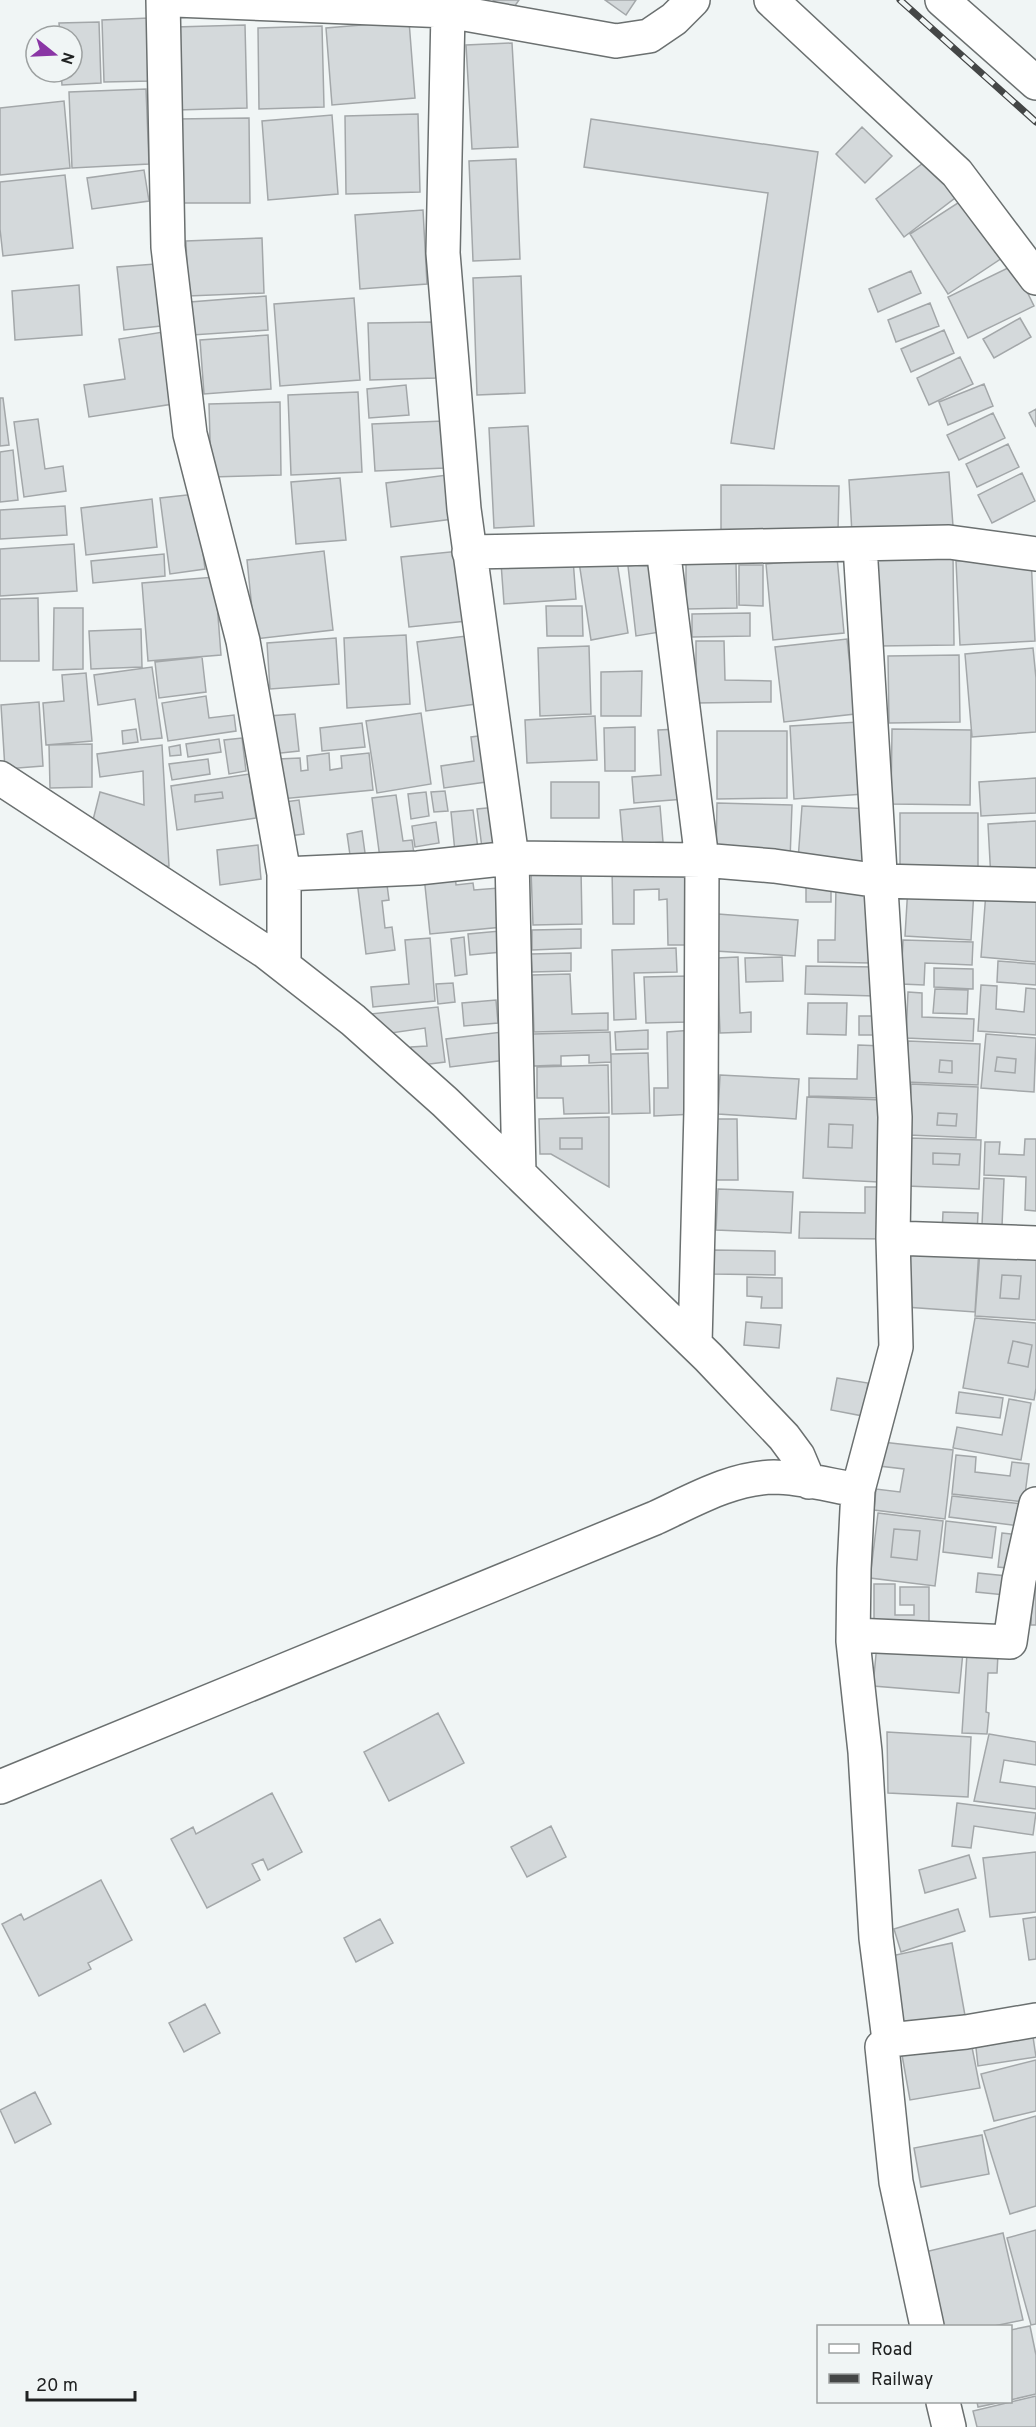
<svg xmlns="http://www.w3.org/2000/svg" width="1036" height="2427" font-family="Overpass,sans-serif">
	<rect width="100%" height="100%" fill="#f0f5f5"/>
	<!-- building -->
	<path fill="#d4d9db" stroke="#a3a7a9" stroke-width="1.5" fill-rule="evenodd" d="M493,0H519L510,13Z
		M605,0H636L626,15Z
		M149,18L151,81L104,82L102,20Z
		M409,21L415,98L332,105L326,28Z
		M99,22L101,83L62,85L61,72H72V36H60L59,23Z
		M245,25L247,108L177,110L175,27Z
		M322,26L324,107L259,109L258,28Z
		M512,43L518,147L472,149L466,45Z
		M146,89L149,164L72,168L69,92Z
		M64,101L70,168L0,175V108Z
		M418,114L420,192L346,194L345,116Z
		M332,115L338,194L268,200L262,121Z
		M249,118L250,203H176V119Z
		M591,119L818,152L774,449L731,443L768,193L584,167Z
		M862,127L892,156L865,183L836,154Z
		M516,159L520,259L473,261L469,161Z
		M927,160L955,198L904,237L876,199Z
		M144,170L149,201L92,209L87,178Z
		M65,175L73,248L3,256L0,229V182Z
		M967,197L1005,256L948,294L910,234Z
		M423,210L427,284L360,289L355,215Z
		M262,238L264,293L188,296L186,241Z
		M155,264L161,326L124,330L117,267Z
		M1014,265L1034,306L968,338L948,297Z
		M911,271L921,293L878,312L869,289Z
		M521,276L525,393L477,395L473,278Z
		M79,285L82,335L15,340L12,291Z
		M266,296L268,330L192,335L190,302Z
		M354,298L360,380L280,386L274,304Z
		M930,303L939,326L896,342L888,320Z
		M1020,318L1031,337L994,358L983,339Z
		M435,322L436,378L370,380L368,323Z
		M944,330L954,353L911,372L901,349Z
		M163,332L173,404L89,417L84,385L125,379L119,339Z
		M268,335L271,389L204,394L200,340Z
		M960,357L973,384L929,405L917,378Z
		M984,384L993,406L948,425L939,402Z
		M406,385L409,415L369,418L367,389Z
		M358,392L362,472L291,475L288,395Z
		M0,398H3L9,445L0,446Z
		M280,402L281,475L211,477L209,404Z
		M1036,409V427L1029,413Z
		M993,413L1005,438L959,460L947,435Z
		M38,419L45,469L63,466L66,491L24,497L14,422Z
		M443,421L445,468L375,471L372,424Z
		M528,426L534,526L494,528L489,428Z
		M1008,444L1019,467L977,487L966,464Z
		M13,450L18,500L0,502V452Z
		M949,472L953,526L852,534L849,480Z
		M1022,473L1035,501L992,523L978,495Z
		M447,475L453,519L391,527L386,483Z
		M340,478L346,540L296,544L291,482Z
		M721,485L839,486L838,532L721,531Z
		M196,494L205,569L170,574L160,498Z
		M152,499L157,547L86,555L81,508Z
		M65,506L67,535L0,539V510Z
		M74,544L77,591L0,596V549Z
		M324,551L333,630L255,639L247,560Z
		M460,551L467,621L409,627L401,557Z
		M164,554L165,576L93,583L91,561Z
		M878,554H953L954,645L878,646Z
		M616,555L628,633L591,640L579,562Z
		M837,557L844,633L773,640L766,564Z
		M1031,557L1035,641L960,645L956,561Z
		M573,559L576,599L504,604L501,563Z
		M652,563L660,632L636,636L628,566Z
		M686,563H736L737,608L686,609Z
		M739,565H763V606L739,605Z
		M215,577L221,655L148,661L142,583Z
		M38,598L39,661H0V599Z
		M546,606H582L583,636H547Z
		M54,608H83V669L53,670Z
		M750,613V636L692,637V614Z
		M141,629L142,667L91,669L89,631Z
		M406,635L410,704L347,708L344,638Z
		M475,635L483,703L426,711L417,642Z
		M336,638L339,684L270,689L267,643Z
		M847,639L855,714L784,722L775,647Z
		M696,641H724L725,680L771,681V702L696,703Z
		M589,646L591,714L540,716L538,648Z
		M1033,648L1036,678V732L972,737L965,654Z
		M959,655L960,722L889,723L888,656Z
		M202,657L206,692L159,698L155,662Z
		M152,667L162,738L141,740L135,699L98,705L94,675Z
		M642,671L641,716H601V672Z
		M86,673L92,741L46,745L43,703L64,701L62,675Z
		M206,696L209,718L234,715L236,731L168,741L162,703Z
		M39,702L43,766L5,769L1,705Z
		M421,713L431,784L377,793L366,721Z
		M295,714L299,751L272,754L268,716Z
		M595,716L597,760L527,763L525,720Z
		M859,722L864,794L794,799L790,726Z
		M362,723L365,747L322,751L320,728Z
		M635,727V771H605L604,728Z
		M136,729L138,742L123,744L122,731Z
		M679,729L685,799L634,803L632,777L661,775L658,730Z
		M892,729L971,730L970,805L891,804Z
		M717,731H787V798L717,799Z
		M486,735L493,781L444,788L441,766L474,761L471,737Z
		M242,738L246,771L229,774L224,740Z
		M219,739L221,752L188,757L186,744Z
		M92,744V787L50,788L49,745Z
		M162,745L169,866L157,867L93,820L100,792L144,805L143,771L100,777L97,754Z
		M180,745L181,755L170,756L169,747Z
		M329,753L330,770L342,768L341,756L369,753L373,790L281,799L278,759L300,758L301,771L308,770L307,756Z
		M208,759L210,774L172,780L169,764Z
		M249,774L256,818L177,830L171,786ZM222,792L223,798L195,802V795Z
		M1036,778V813L981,816L979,782Z
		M551,782H599V818H551Z
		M445,791L448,811L434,812L431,792Z
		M222,792L223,798L195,802V795Z
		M426,792L429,816L411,819L408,794Z
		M396,795L403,841L412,840L415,861L381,866L372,798Z
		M299,800L304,834L289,836L285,802Z
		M717,803L792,805L790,860L716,858Z
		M660,806L663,842L623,845L620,810Z
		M802,806L874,809L871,864L798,860Z
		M497,807L502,846L482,848L477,809Z
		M473,810L478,849L455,852L451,812Z
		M900,813H978V875H900Z
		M1036,821V878L991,880L988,824Z
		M436,822L439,843L415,847L412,826Z
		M362,831L366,860L351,862L347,834Z
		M258,845L261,879L220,885L217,850Z
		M687,866L689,945H668L667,899L659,900V889L634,890V924H613L612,868Z
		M581,869L582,924L533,925L531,870Z
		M455,873L456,885L473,883L474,890L499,888L503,927L430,934L424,876Z
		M386,877L389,900L382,901L385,928L392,927L395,950L366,954L357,881Z
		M806,878H831V902H806Z
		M836,885L873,886L871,963L818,962V940H835Z
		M908,886L974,890L971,940L905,936Z
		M986,892L1036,895V962L981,957Z
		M718,914L798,920L795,956L715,951Z
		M581,929V948L532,950V930Z
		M500,931L502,952L470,955L468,934Z
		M464,937L467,974L455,976L451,939Z
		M430,938L435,1001L373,1007L371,987L409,984L405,940Z
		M903,940L973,942L972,965L925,963L924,985L901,984Z
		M676,948L677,972L634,973L636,1019L614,1020L612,950Z
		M571,953V971L532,972L531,954Z
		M738,957L740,1013L751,1012V1032L720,1033L717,958Z
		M782,957L783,981L746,982L745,958Z
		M998,961L1036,964V985L997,982Z
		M806,966L876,967L875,996L805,994Z
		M934,968L973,969V989L934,987Z
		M570,974L572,1014L608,1013V1030L534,1032L532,975Z
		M689,976V1022L646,1023L644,977Z
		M453,983L455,1002L438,1004L436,984Z
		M981,985L997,986L996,1009L1024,1012L1026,988L1036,989V1035L978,1031Z
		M935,989L968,990L967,1014L933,1013Z
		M908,992L922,993V1017L974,1019L973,1041L906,1038Z
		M496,1000L498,1023L464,1026L462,1003Z
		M808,1003H847L846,1035L807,1034Z
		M438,1007L445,1062L414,1066L411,1047L427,1046L425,1028L391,1033L370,1014Z
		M859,1016H877V1035H859Z
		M648,1030V1049L616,1050L615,1032Z
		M693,1030L695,1114L654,1116V1088H668L667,1032Z
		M502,1032L506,1060L450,1067L446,1039Z
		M610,1032L611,1062L589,1063V1055L561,1056V1065L533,1066V1034Z
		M986,1034L1036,1038L1034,1092L981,1088ZM997,1057L1016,1059L1015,1073L995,1071Z
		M908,1041L980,1044L978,1085L906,1082ZM940,1060L952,1061V1073L939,1072Z
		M858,1045L883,1046L882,1098L809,1096V1078L857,1079Z
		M648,1053L650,1113L612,1114L611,1054Z
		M997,1057L1016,1059L1015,1073L995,1071Z
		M940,1060L952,1061V1073L939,1072Z
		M608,1065L609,1113L564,1114L563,1098H537V1067Z
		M720,1075L799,1079L796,1119L718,1114Z
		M911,1084L978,1087L976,1138L909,1135ZM938,1113L957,1114L956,1126L937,1125Z
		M807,1097L882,1100L878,1182L803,1178ZM829,1124L853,1125L852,1148L828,1147Z
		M938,1113L957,1114L956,1126L937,1125Z
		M609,1117V1187L551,1154H540L539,1119ZM560,1138H582V1149H560Z
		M715,1119H737L738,1180H715Z
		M829,1124L853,1125L852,1148L828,1147Z
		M560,1138H582V1149H560Z
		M909,1138L981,1140L979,1189L907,1186ZM933,1153L960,1154L959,1165L933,1164Z
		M1025,1139H1036V1211L1025,1210L1026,1177L984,1175L985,1142H1000L999,1154L1024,1155Z
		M933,1153L960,1154L959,1165L933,1164Z
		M984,1178L1004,1179L1002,1226H982Z
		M865,1187H887L886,1239L799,1238L800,1212L865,1213Z
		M718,1189L793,1192L791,1233L716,1230Z
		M943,1212L978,1213L977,1234L942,1233Z
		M910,1244L979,1249L975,1312L905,1307Z
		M713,1250L775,1251V1275L713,1274Z
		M980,1251L1036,1255V1320L975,1316ZM1002,1275L1021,1276L1019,1299L1000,1298Z
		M1002,1275L1021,1276L1019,1299L1000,1298Z
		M747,1277L782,1278V1308H761L762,1297L747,1296Z
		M975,1318L1036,1323V1388L1034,1400L963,1388ZM1013,1341L1032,1345L1028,1367L1008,1363Z
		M746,1322L781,1325L779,1348L744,1345Z
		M1013,1341L1032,1345L1028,1367L1008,1363Z
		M837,1378L868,1383L863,1416L831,1410Z
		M959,1392L1003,1398L1000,1418L956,1413Z
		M1009,1399L1031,1403L1021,1460L953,1448L957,1427L1002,1435Z
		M882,1442L953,1450L945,1519L874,1510L876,1489L900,1492L904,1469L879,1466Z
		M956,1455L976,1457L975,1472L1010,1476L1012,1462L1029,1464L1024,1502L952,1494Z
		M952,1496L1023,1504L1020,1526L949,1517Z
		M878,1513L943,1521L935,1586L870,1578ZM894,1529L920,1531L917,1560L891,1557Z
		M946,1521L996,1527L992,1558L943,1552Z
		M894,1529L920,1531L917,1560L891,1557Z
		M1002,1533L1020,1535L1016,1569L998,1567Z
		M1033,1551H1036V1625H1031Z
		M978,1573L1007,1576L1005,1595L976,1592Z
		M874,1584H895V1615H914V1605H900V1587H929V1629H874Z
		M877,1644L963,1652L959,1693L873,1686Z
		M967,1653L998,1654L997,1673H988L986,1712L989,1713L987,1734L962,1733Z
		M438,1713L464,1763L389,1801L364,1752Z
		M887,1732L971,1737L968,1797L888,1793Z
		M989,1734L1036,1742V1765L1004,1760L1000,1782L1036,1787V1809L974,1801Z
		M272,1793L302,1852L268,1870L263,1859L252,1864L260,1880L207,1908L171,1839L193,1827L196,1834Z
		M957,1803L1036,1813L1033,1835L974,1826L971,1848L952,1846Z
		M551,1826L566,1857L527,1877L511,1847Z
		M1036,1852V1912L990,1917L983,1858Z
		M969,1855L976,1878L925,1893L919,1870Z
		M101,1880L132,1940L88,1963L91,1969L39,1996L2,1924L21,1914L24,1920Z
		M958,1909L965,1931L901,1952L894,1929Z
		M1036,1917V1959L1029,1960L1023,1919Z
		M380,1919L393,1943L356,1962L344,1938Z
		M952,1943L966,2021L905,2032L891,1956Z
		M205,2004L220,2033L184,2052L169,2023Z
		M1032,2030L1036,2057L978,2066L975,2039Z
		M971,2042L980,2088L910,2100L902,2055Z
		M1036,2060V2111L994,2121L981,2074Z
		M35,2092L51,2124L15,2143L0,2110Z
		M1036,2116V2206L1010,2214L984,2131Z
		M982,2135L989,2174L921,2187L914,2148Z
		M1036,2230V2324L1031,2325L1007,2238Z
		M1003,2233L1023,2320L994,2326H943L925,2252Z
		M1030,2326L1036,2355V2394L1010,2400V2330Z
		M1036,2396V2427H977L973,2411Z
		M977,2402H1002L978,2407Z"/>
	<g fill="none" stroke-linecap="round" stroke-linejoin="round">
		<defs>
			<path id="minor" d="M163,0L168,247L190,434L243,641L284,874V966
				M175,0L448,11L616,41L649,36L674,19L693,0
				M771,0L957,173L1036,278
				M942,0L1036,83
				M448,11L443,253L464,509L512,858L519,1173
				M860,546L895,1117L893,1238L896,1347L858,1490L854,1569L853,1641L865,1752L876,1938L889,2040L882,2047L896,2182L927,2326
				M663,548L702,860L701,1110L695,1344
				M469,552L949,542L1036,554
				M0,778L266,952L353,1020L445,1102L708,1357L784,1437L798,1456L809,1482
				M284,874L418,868L512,858L601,859L702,860L774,866L880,881L1036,885
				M893,1238L1036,1243
				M854,1635L1010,1642L1019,1580L1036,1504
				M0,1787L655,1518C694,1500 731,1478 774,1477C799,1477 833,1486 858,1490
				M889,2040L966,2032L1036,2020
				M943,2402L949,2427"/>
		</defs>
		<!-- minor casing -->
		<use href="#minor" stroke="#6b7070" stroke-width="36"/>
		<!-- minor -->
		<use href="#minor" stroke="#fff" stroke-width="33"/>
		<defs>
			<path id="rail" d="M900,0L1036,122"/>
		</defs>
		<!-- rail casing -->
		<use href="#rail" stroke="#444646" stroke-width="7"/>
		<!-- rail -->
		<use href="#rail" stroke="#f0f5f5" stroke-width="4.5" stroke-dasharray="14" stroke-linecap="butt"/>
	</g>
	<!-- legend -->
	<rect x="817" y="2325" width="195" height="78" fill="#f0f5f5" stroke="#9da1a1" stroke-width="1.5"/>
	<rect x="829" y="2344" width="30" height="9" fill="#ffffff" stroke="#9da1a1" stroke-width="1.5"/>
	<text x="871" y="2355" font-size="18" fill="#202222">Road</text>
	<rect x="829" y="2374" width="30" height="9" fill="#444646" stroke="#9da1a1" stroke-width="1.5"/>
	<text x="871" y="2385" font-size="18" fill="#202222">Railway</text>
	<!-- north arrow -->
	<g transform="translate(54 54) rotate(108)"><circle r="28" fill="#f0f5f5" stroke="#9da1a1" stroke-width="1.5"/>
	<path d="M0-4.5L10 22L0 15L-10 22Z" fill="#8a36a5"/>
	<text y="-9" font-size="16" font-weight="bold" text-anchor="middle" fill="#202222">N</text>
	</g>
	<!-- scale -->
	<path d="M27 2391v9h108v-9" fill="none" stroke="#202222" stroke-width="3"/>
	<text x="36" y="2391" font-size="18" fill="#202222" stroke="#f0f5f5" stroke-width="4.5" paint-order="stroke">20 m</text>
</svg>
